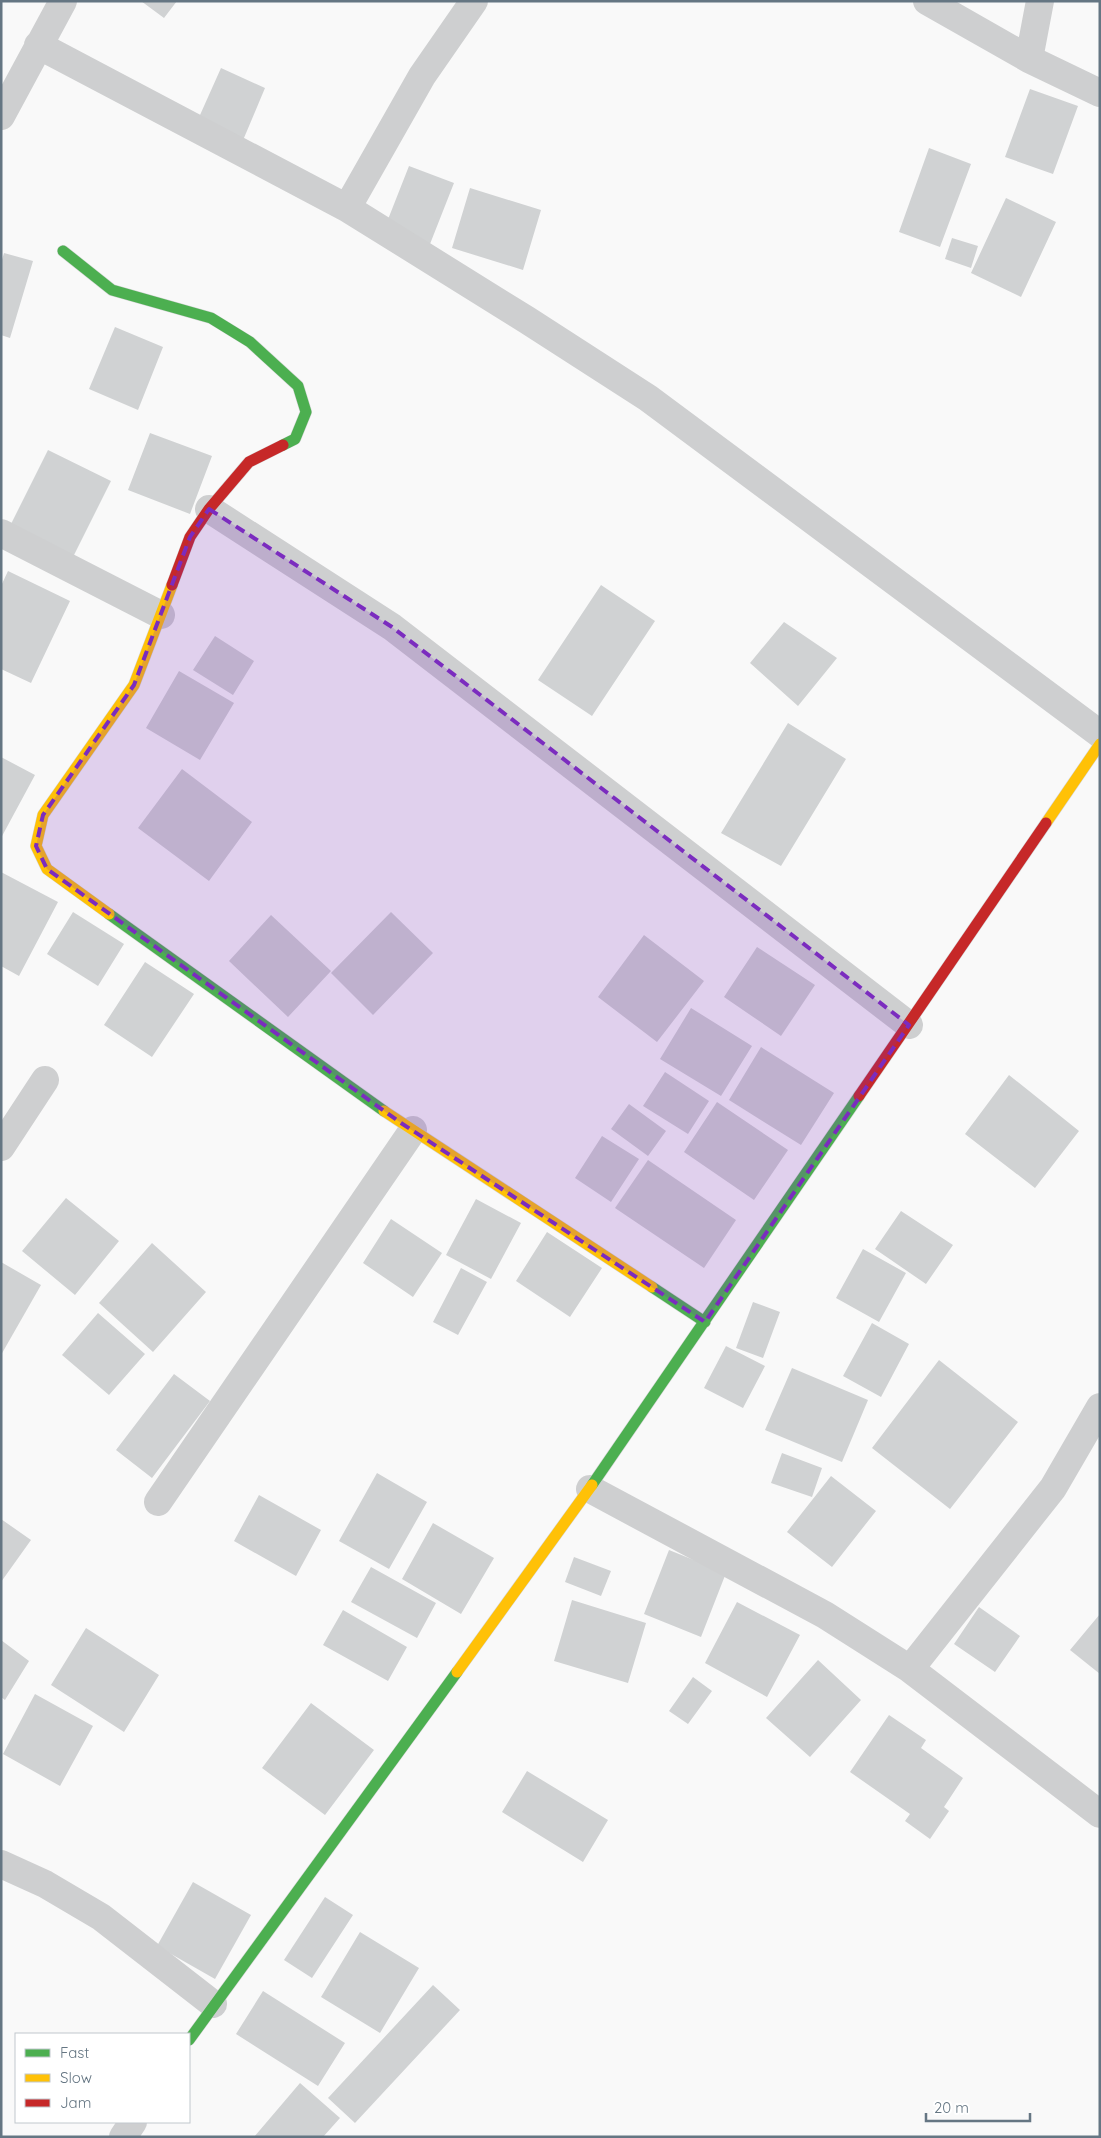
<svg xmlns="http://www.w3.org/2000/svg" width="1101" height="2138" font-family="Quicksand,sans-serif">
	<rect width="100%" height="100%" fill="#f9f9f9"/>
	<!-- building -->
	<path fill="#d0d2d3" d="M141,1H177L164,18Z
		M221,68L265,88L241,145L196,124Z
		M1030,89L1078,106L1053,174L1005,157Z
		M929,148L971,164L940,247L899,232Z
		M409,166L454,183L430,244L385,227Z
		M470,188L541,210L523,270L452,248Z
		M1006,198L1056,222L1021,297L971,273Z
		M952,238L978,246L971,268L945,259Z
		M4,253L33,261L10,338L1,335V263Z
		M115,327L163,347L138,410L89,389Z
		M150,433L212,456L190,514L128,490Z
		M48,450L111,481L70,563L7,532Z
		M8,571L70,601L31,683L1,669V586Z
		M601,585L655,621L592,716L538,680Z
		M784,622L837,658L798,706L750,663Z
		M215,636L254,661L233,695L193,670Z
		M179,671L234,703L200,760L146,728Z
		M788,723L846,759L781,866L721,833Z
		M1,757L35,775L1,838Z
		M182,769L252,822L209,881L138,828Z
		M1,872L58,902L19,976L1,966Z
		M73,912L124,944L98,986L47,954Z
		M391,912L433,953L373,1015L331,973Z
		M271,915L331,971L288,1017L229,961Z
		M644,935L704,981L657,1042L598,997Z
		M757,947L815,985L781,1036L724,997Z
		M145,962L194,994L152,1057L104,1025Z
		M691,1008L752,1046L721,1096L660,1059Z
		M761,1047L834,1093L801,1145L729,1100Z
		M665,1072L709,1101L688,1134L643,1106Z
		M1009,1075L1079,1131L1035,1188L965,1134Z
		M717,1102L788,1150L754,1200L684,1152Z
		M629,1104L666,1131L648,1156L611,1129Z
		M602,1136L639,1159L611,1202L575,1178Z
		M648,1160L736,1220L704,1268L615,1208Z
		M66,1198L119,1241L75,1295L22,1251Z
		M476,1199L521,1223L491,1279L446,1255Z
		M901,1211L953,1245L926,1284L875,1249Z
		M391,1219L442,1253L413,1297L363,1263Z
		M547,1232L602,1268L570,1317L516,1281Z
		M152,1243L206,1292L153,1352L99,1303Z
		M863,1249L906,1273L879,1322L836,1298Z
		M1,1262L41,1285L1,1355Z
		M461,1268L487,1282L458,1335L433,1322Z
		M753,1302L780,1312L763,1358L736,1348Z
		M98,1313L145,1354L109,1395L62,1355Z
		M872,1323L909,1344L881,1397L843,1376Z
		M726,1346L765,1366L743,1408L704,1388Z
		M939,1360L1018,1422L950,1509L872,1448Z
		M792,1368L868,1400L842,1462L765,1430Z
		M174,1374L210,1401L152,1478L116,1450Z
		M782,1453L822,1468L812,1497L771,1483Z
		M377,1473L427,1502L389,1569L339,1541Z
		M831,1476L876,1511L832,1567L787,1532Z
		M259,1495L321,1530L296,1576L234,1541Z
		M1,1519L31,1540L1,1582Z
		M433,1523L494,1558L461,1614L402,1579Z
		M669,1550L726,1573L701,1637L644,1614Z
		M574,1557L611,1571L601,1596L565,1582Z
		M371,1567L436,1603L417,1638L351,1602Z
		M572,1600L646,1623L628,1683L554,1661Z
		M737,1602L800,1635L767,1697L705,1663Z
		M979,1607L1020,1636L995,1672L954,1644Z
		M343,1610L407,1647L388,1681L323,1645Z
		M1100,1614V1674L1070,1650Z
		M86,1628L159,1675L124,1732L51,1685Z
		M1,1640L29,1661L5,1700L1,1697Z
		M818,1660L861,1700L810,1757L766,1718Z
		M693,1677L712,1691L688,1724L669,1711Z
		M35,1694L93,1726L60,1786L3,1754Z
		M311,1703L374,1750L325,1815L262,1768Z
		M889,1715L926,1740L921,1748L963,1778L944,1807L949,1811L930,1839L905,1821L910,1814L850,1772Z
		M527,1771L608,1820L583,1862L502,1812Z
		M193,1882L251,1915L215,1979L157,1946Z
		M325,1897L353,1915L312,1978L284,1960Z
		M360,1932L419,1968L380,2033L321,1997Z
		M433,1985L460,2010L355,2123L328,2098Z
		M263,1991L345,2043L318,2086L236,2034Z
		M300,2083L340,2118L323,2137H254Z"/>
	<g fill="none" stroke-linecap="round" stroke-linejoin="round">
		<defs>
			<path id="fast" d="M63,251L112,290L211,318L250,342L298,386L306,412L295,439L283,445
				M109,914L384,1111
				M652,1287L705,1322
				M592,1485L859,1096
				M189,2040L457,1672"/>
			<path id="slow" d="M1046,823L1100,744
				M109,914L47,869L36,846L43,815L134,685L172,585
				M384,1111L652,1287
				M457,1672L592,1485"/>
			<path id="jam" d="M172,585L190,537L209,509L249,462L283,445
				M859,1096L1046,823"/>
		</defs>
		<!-- fast casing -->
		<use href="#fast" stroke="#d5d6d7" stroke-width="12"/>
		<!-- slow casing -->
		<use href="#slow" stroke="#d5d6d7" stroke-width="12"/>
		<!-- jam casing -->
		<use href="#jam" stroke="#d5d6d7" stroke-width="12"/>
		<!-- street -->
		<path stroke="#cecfd0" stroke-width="28" d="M927,1L1029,59L1100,93
			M38,45L347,208L527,320L648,398L1100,734
			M1029,59L1040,1
			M1,116L63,1
			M347,208L422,76L474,1
			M209,509L392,627L909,1025
			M1,533L161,615
			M1,1147L45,1080
			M590,1489L825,1615L910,1669L1100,1814
			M158,1502L413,1130
			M910,1669L1053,1488L1100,1407
			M1,1864L45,1884L101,1917L213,2004
			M123,2137L133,2122"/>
		<!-- fast -->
		<use href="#fast" stroke="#4caf50" stroke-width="11"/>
		<!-- slow -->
		<use href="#slow" stroke="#ffc107" stroke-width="11"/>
		<!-- jam -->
		<use href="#jam" stroke="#c62828" stroke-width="11"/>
	</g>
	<!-- marked area -->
	<path fill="#7b2cbf" fill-opacity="0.2" stroke="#7b2cbf" stroke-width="4" stroke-dasharray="10 6" stroke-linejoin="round" d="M209,509L392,627L909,1025L705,1322L401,1123L47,869L36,846L43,815L134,685L190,537Z"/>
	<!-- border -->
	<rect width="1101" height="2138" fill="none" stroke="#657683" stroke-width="5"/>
	<!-- legend -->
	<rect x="15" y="2033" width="175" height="90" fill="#ffffff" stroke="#c1c8cd"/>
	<rect x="25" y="2049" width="25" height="8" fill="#4caf50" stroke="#c1c8cd"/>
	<text x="60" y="2058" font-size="15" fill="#657683">Fast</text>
	<rect x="25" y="2074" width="25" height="8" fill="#ffc107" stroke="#c1c8cd"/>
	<text x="60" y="2083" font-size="15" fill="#657683">Slow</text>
	<rect x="25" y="2099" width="25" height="8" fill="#c62828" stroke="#c1c8cd"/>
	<text x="60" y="2108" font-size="15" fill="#657683">Jam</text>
	<!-- scale -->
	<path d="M926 2113v8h104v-8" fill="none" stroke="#657683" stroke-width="2.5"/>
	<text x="934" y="2113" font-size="15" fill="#657683" stroke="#ffffff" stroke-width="4" paint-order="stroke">20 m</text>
</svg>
